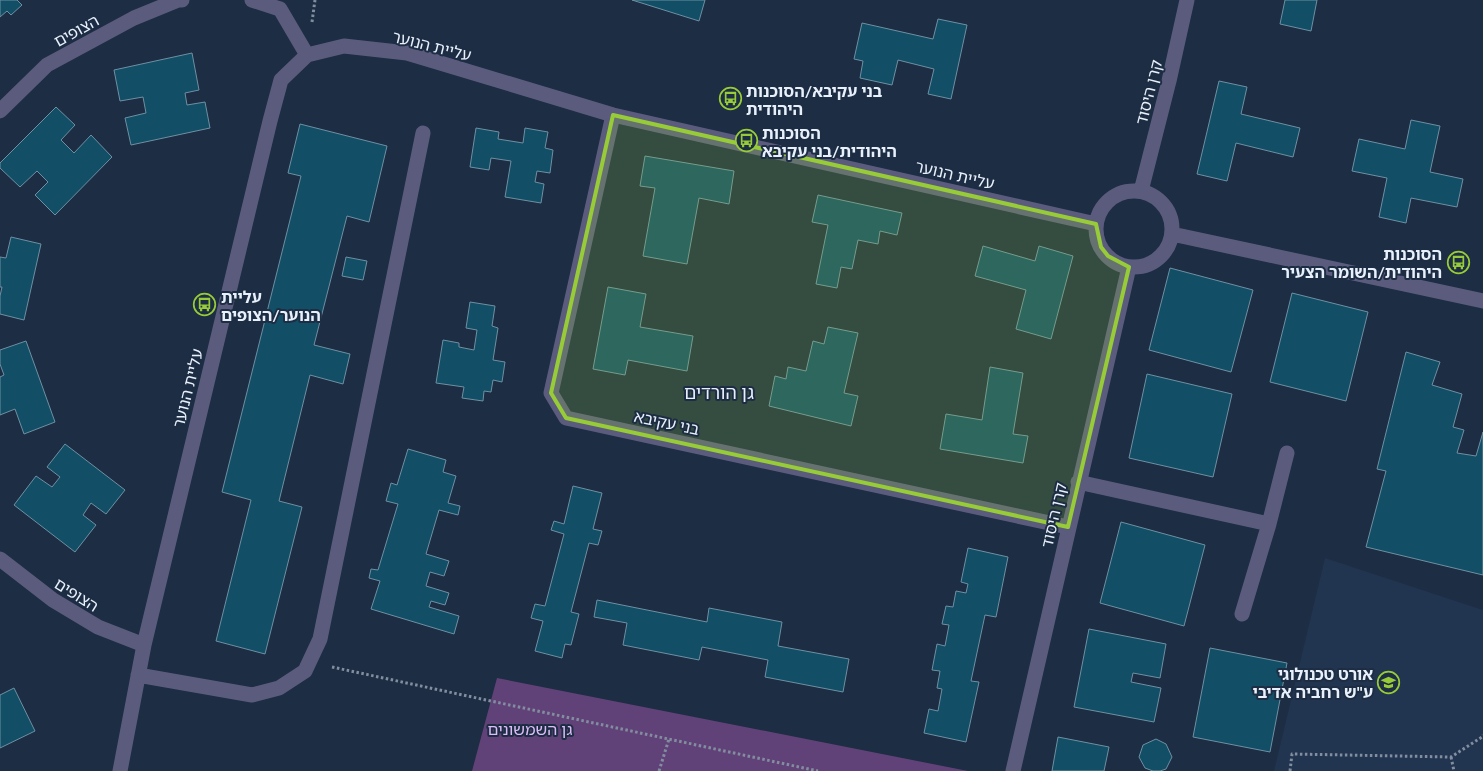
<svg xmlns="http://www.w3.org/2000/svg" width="1483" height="771" font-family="Lato,'Noto Sans Hebrew',sans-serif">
	<rect width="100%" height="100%" fill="#1d2d43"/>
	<!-- built -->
	<path fill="#213551" d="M1325,558L1483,610V771H1274Z"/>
	<!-- green -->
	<path fill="#614278" d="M497,678L968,771H472Z"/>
	<!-- building -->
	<path fill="#134e67" stroke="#6e90a2" d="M0,0H17L22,5L11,15L7,11L0,17Z
		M632,0H705L699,21Z
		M1285,0H1317L1311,31L1280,24Z
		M938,19L967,25L951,99L928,94L934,69L898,60L892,85L860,78L863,61L854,59L862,23L933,39Z
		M192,53L199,90L185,93L187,105L205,102L210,128L131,145L125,118L146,113L143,97L120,101L114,70Z
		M1219,81L1247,87L1241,114L1300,128L1293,157L1236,143L1227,181L1197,174Z
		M56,107L75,125L61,140L74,153L91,135L112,157L55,215L35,195L48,182L37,171L20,187L0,168V163Z
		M1411,120L1440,126L1430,172L1463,179L1457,207L1411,198L1406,223L1379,217L1387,178L1352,171L1359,139L1405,149Z
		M300,124L387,146L369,222L347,216L314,345L350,354L343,384L310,375L279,501L302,507L265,654L216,641L251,500L222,492L301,176L288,173Z
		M476,128L499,132L498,139L523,143L525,128L548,132L545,148L553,150L550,173L537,171L535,182L544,184L541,203L505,197L511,161L491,158L489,170L470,167Z
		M645,156L734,171L729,204L699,198L687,264L643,256L655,188L640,186Z
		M818,195L902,213L897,235L880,231L878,244L858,240L852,269L841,267L837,288L816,284L828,225L812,222Z
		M11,237L41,244L24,320L0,314V296L2,287H0V257L6,258Z
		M983,246L1035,261L1039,246L1073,256L1051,339L1016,329L1026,290L975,276Z
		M346,257L367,261L363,280L342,276Z
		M1170,268L1253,290L1231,372L1149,350Z
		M608,287L646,294L640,327L693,336L687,371L628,360L625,375L593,369Z
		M1292,293L1368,312L1346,401L1270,382Z
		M470,302L495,306L492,326L498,328L493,360L505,362L502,382L493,380L491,392L484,391L483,401L462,398L464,387L436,383L443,340L459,343V347L474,350L477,330L466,328Z
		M828,327L858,333L844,393L858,396L851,426L769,406L775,376L786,379L788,367L806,371L813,341L824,344Z
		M26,341L55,422L24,434L15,409L0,415V377L4,375L0,364V350Z
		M1406,352L1440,362L1432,385L1462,394L1453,427L1464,430L1457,453L1476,456L1483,432V575L1366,547L1386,471L1377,469Z
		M990,367L1023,373L1013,434L1028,436L1023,463L940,449L946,414L982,420Z
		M1147,374L1232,394L1213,477L1129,458Z
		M65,444L125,490L106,514L91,503L83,515L96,525L75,552L14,505L36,476L52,487L60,477L47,467Z
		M408,449L446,460L443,472L456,476L448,503L460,506L458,515L439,510L426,554L449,561L444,576L430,572L426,586L449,593L445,605L431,601L429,607L459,616L454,634L371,609L380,581L369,578L371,569L378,570L398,504L386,501L391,483L397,485Z
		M573,486L602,493L593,529L602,531L598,545L589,543L571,612L579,614L571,645L565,644L562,658L535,651L543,621L531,618L535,604L545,606L564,534L551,530L554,521L564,524Z
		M1121,522L1205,545L1184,626L1100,603Z
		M968,548L1008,557L996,617L985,615L971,681L979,682L966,742L924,733L929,709L938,711L942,689L937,688L940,671L932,670L937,644L945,646L949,625L942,624L946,606L953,607L956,591L966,593L968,584L961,582Z
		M597,600L707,622L709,608L782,622L778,646L849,659L843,692L765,677L768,660L702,647L699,660L623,645L627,623L594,617Z
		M1089,629L1166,644L1160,678L1133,673L1131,682L1161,688L1154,722L1074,707Z
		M1210,648L1287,663L1270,752L1193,737Z
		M14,688L35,731L0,748V695Z
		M1058,737L1109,747L1104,771H1052Z
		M1156,739L1166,744L1172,757L1166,769L1160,771H1153L1145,768L1139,757L1143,745Z"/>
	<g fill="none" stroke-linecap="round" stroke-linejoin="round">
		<!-- path -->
		<path stroke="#828e9f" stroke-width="3" stroke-dasharray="2.5 2.5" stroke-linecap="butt" d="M312,22L315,0
			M332,667L818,771
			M1451,757L1454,771
			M659,771L669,739
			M1290,771L1292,754L1451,757L1482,737L1483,735"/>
		<!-- minor -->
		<path stroke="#5b5c7d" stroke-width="15" d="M252,0L280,9L307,55
			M0,111L47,65L134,18L178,0H182
			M613,115L551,393L566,418L1068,527
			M1141,191L1169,81L1187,0
			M1096 229a38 38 0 1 1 76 0a38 38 0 1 1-76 0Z
			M1172,234L1483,301
			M1078,482L1269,524L1242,614
			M1269,524L1287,453
			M0,559L53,600L98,627L144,645
			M138,675L252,695L279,688L305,671L320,639L423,133
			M120,771L144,645L270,121L281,80L307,55L344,46L407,53L613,115L1096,224
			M1013,771L1129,267"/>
	</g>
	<!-- marked area -->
	<path fill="#97cc38" fill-opacity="0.2" stroke="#97cc38" stroke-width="4" stroke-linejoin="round" d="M613,115L1096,224L1101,247L1108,256L1129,267L1068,527L566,418L551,393Z"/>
	<!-- icons -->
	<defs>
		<symbol id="bus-ring" viewBox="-11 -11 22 22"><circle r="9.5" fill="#1d2d43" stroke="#97cc38" stroke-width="1.5"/><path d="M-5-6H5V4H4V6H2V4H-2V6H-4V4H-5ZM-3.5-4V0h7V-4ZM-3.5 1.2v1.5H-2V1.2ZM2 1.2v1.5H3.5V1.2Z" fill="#97cc38"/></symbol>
		<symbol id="school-ring" viewBox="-11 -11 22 22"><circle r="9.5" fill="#1d2d43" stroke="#97cc38" stroke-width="1.5"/><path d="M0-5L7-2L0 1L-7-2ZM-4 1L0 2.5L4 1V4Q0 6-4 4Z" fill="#97cc38"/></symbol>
	</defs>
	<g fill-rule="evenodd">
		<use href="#bus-ring" x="718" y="86" width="25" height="25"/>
		<use href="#bus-ring" x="734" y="128" width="25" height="25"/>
		<use href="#bus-ring" x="1446" y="250" width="25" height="25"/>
		<use href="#bus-ring" x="192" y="292" width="25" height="25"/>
		<use href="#school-ring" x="1376" y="670" width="25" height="25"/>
	</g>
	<g text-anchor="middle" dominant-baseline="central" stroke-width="4" stroke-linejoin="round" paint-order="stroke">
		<!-- street labels -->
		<g font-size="16" fill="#e8f0fc" stroke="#1d2d43">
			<text transform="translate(76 30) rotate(-29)">הצופים</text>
			<text transform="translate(432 45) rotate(14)">עליית הנוער</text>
			<text transform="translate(1148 92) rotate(-76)">קרן היסוד</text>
			<text transform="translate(955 174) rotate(13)">עליית הנוער</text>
			<text transform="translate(187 388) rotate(-76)">עליית הנוער</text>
			<text transform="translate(667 422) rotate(12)">בני עקיבא</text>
			<text transform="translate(1053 515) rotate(-77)">קרן היסוד</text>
			<text transform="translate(77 594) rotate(32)">הצופים</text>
		</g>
		<!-- poi labels -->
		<g font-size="16" font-weight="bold" fill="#e8f0fc" stroke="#1d2d43" text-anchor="start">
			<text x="746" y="90">בני עקיבא/הסוכנות<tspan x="746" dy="18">היהודית</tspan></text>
			<text x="762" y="132">הסוכנות<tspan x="762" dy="18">היהודית/בני עקיבא</tspan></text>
			<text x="1442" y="253" text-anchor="end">הסוכנות<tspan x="1442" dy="18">היהודית/השומר הצעיר</tspan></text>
			<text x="221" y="296">עליית<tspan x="221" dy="18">הנוער/הצופים</tspan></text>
			<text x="1373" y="673" text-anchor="end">אורט טכנולוגי<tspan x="1373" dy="18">ע"ש רחביה אדיבי</tspan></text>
		</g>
		<!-- park labels -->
		<g font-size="16" fill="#ddbcf8" stroke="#1d2d43">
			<text x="530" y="728">גן השמשונים</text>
		</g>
		<!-- neighbourhood labels -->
		<g font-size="18" fill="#e8f0fc" stroke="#1d2d43">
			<text x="719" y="392">גן הורדים</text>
		</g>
	</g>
</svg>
